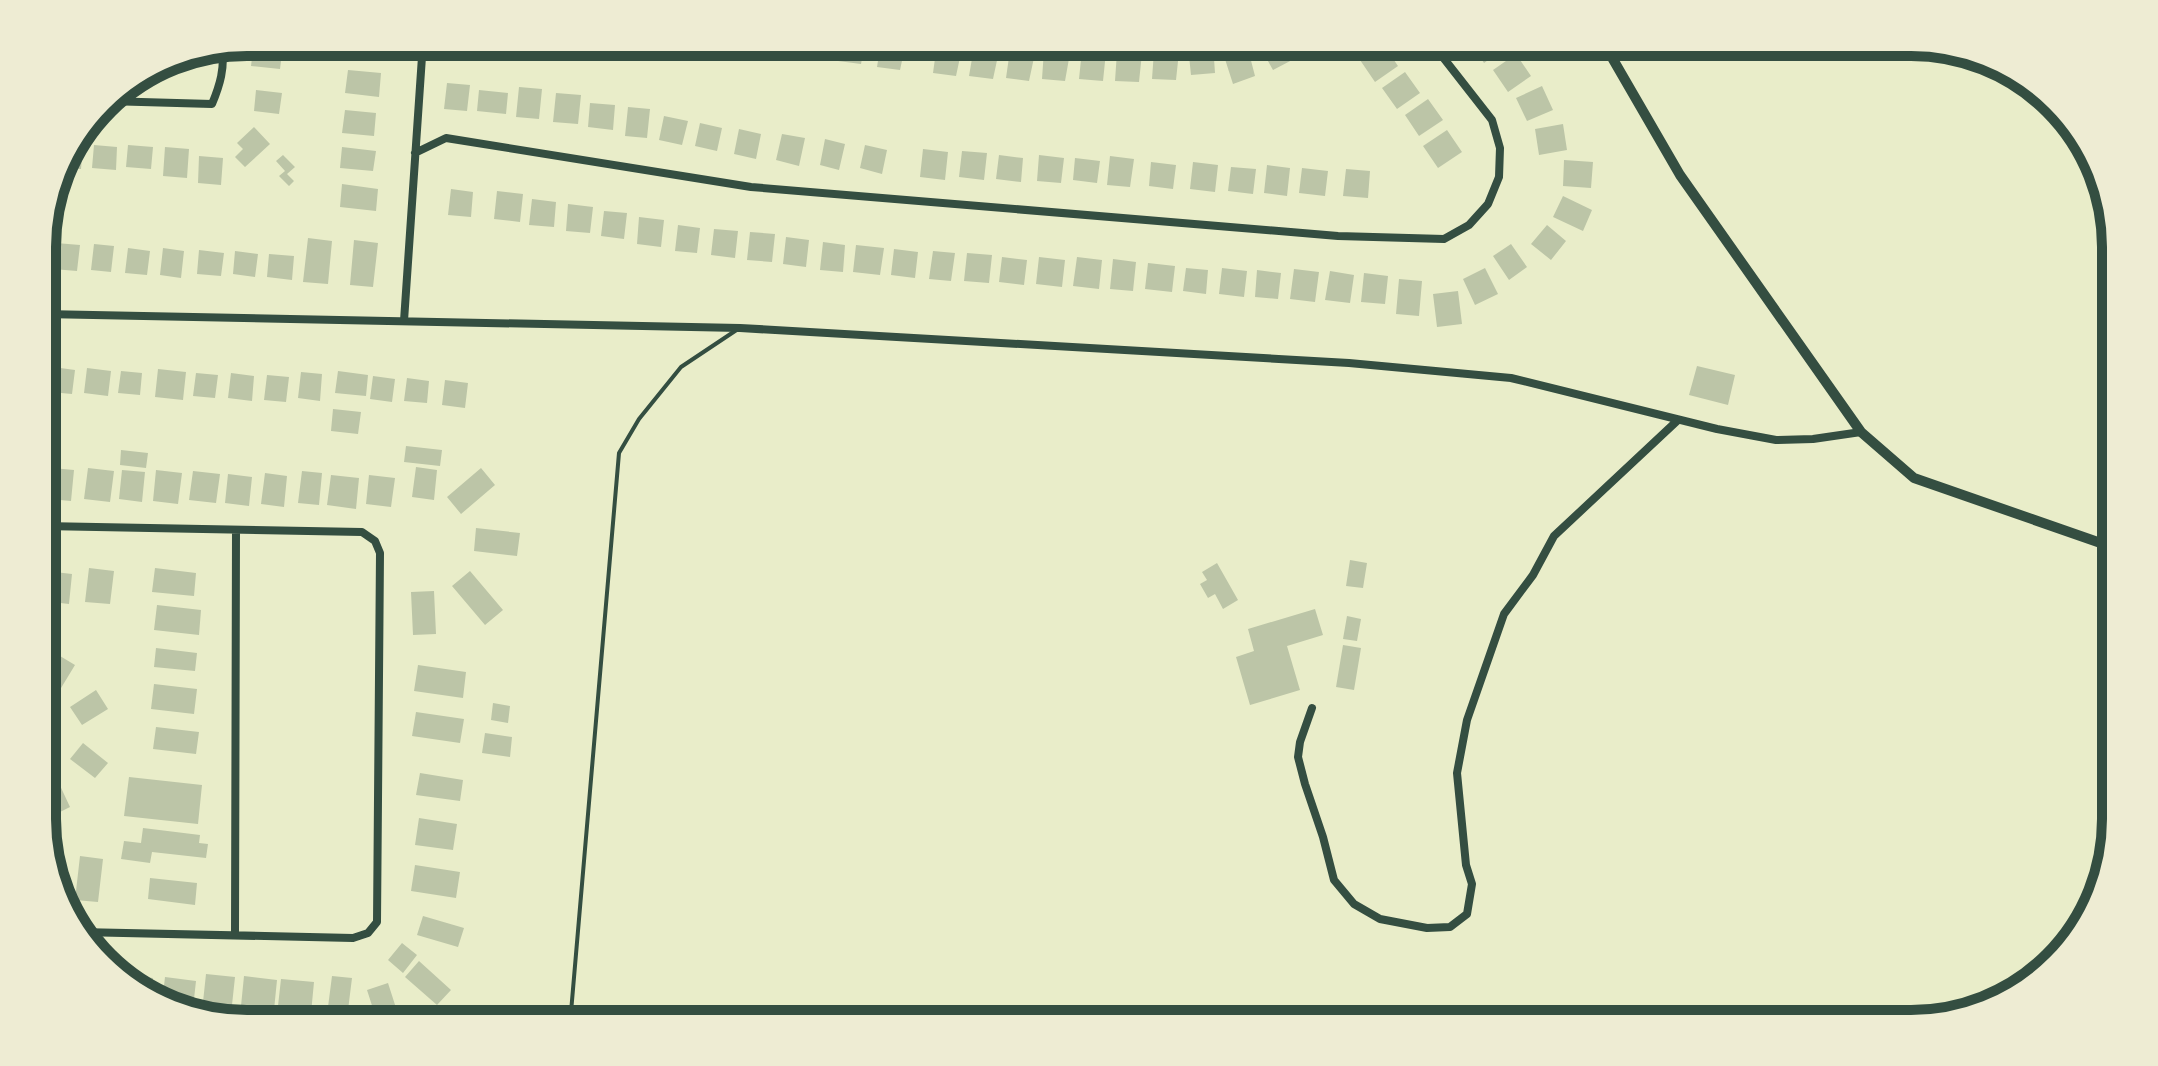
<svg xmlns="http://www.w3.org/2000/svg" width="2158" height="1066" font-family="Overpass,sans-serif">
	<rect width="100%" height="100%" fill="#e9edc9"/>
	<!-- building -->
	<path fill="#bcc5a7" d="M254,42L283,45L280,69L251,66Z
		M351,42H386L384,57L350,54Z
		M797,42H821L818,57L795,53Z
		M840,42H865L861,64L838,61Z
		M881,42H906L900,70L877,67Z
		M1265,42H1286L1294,59L1273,70L1259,45Z
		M1343,42H1370L1352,55Z
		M1470,42H1505L1508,46L1484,63Z
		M937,44L962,48L956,76L933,73Z
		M1213,44L1215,73L1191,75L1188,46Z
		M1383,44L1398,66L1375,82L1360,60Z
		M974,47L999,51L993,79L969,76Z
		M1248,49L1255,76L1233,84L1224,56Z
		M1010,50L1035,53L1029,81L1006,78Z
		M1044,50L1070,53L1065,81L1042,79Z
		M1082,50L1106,52L1103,81L1079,79Z
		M1154,51L1179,52L1176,80L1152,79Z
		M1117,52L1142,53L1139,82L1115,81Z
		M1516,54L1531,76L1508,92L1493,70Z
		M348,70L381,73L379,97L345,93Z
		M1405,72L1420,93L1397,109L1382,88Z
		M447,83L470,85L467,111L444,109Z
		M1542,86L1553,110L1527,121L1516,98Z
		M519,87L542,89L539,119L516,117Z
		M256,90L282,93L279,114L254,111Z
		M479,90L508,93L506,114L477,111Z
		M556,93L581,95L578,124L553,122Z
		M1428,99L1443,120L1419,136L1405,115Z
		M590,103L615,105L613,130L588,127Z
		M628,107L650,109L647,138L625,136Z
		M345,110L376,113L374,136L342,133Z
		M664,116L688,121L682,145L659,140Z
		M700,123L722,128L717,151L695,146Z
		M1563,124L1567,150L1539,155L1535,129Z
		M254,127L270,144L245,167L235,157L243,149L237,143Z
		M739,129L761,134L756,159L734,154Z
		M1447,130L1462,152L1438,168L1423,146Z
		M782,134L805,138L799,166L776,160Z
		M825,139L845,144L839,170L820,165Z
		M73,144L83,145L81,169L60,168L63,157Z
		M94,145L117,147L116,170L92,168Z
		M128,145L153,147L151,169L126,167Z
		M865,145L887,150L882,174L860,168Z
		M165,147L189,149L187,178L163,176Z
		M342,147L376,151L373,171L340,168Z
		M923,149L948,152L945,180L920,177Z
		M962,151L987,153L984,180L959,177Z
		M283,155L295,167L287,174L294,181L289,186L279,176L285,171L276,161Z
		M999,155L1023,158L1021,182L996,179Z
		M1039,155L1064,158L1061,183L1037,181Z
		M199,156L223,158L221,185L198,183Z
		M1110,156L1134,159L1130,187L1107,185Z
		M1075,158L1100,161L1097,183L1073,180Z
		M1564,160L1593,162L1591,188L1563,186Z
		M1151,162L1176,165L1173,189L1149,186Z
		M1193,162L1218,165L1215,192L1190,189Z
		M1267,165L1290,168L1287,196L1264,193Z
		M1231,167L1256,169L1253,194L1228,191Z
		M1302,168L1328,171L1325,196L1299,193Z
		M1346,169L1370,171L1368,198L1343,196Z
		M342,184L378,189L376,211L340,207Z
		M451,189L473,192L471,217L448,215Z
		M497,191L523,194L520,222L494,219Z
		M1563,196L1592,210L1583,231L1553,217Z
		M532,199L556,202L554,227L529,225Z
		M568,204L593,207L590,233L566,231Z
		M604,211L627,213L624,239L601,236Z
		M639,217L664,220L661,247L637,244Z
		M678,225L700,228L697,253L675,251Z
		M1547,225L1566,241L1551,260L1531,244Z
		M714,229L738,231L735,258L711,255Z
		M750,232L775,234L772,262L747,260Z
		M786,237L809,240L806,267L783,264Z
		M308,238L332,241L328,284L303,282Z
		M354,240L378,243L373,287L350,285Z
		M823,242L845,245L843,272L820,270Z
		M56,243L80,245L77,271L53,269Z
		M94,244L114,246L111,272L91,270Z
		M1511,244L1527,267L1509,280L1493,256Z
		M856,245L884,248L880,275L853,272Z
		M128,248L150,251L147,275L125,273Z
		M163,248L184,251L181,278L160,275Z
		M894,249L918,252L915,278L891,275Z
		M199,250L224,253L221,276L197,274Z
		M235,251L258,254L255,277L233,274Z
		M933,251L955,253L951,281L929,279Z
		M967,253L992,255L989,283L964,281Z
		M269,254L294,256L292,280L267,277Z
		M1002,257L1027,260L1024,285L999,282Z
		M1039,257L1065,260L1062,287L1036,284Z
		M1077,257L1102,260L1099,289L1073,286Z
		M1113,259L1136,262L1133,291L1110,289Z
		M1148,263L1175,266L1172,292L1145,289Z
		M1186,268L1208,270L1206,294L1183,291Z
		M1222,268L1247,271L1244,297L1219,294Z
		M1485,268L1498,294L1475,305L1463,279Z
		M1294,269L1319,272L1315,302L1290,299Z
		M1257,270L1281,273L1278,299L1255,297Z
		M1330,271L1354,275L1350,303L1325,300Z
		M1364,273L1388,276L1385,304L1361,302Z
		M1399,279L1422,281L1419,316L1396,314Z
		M1458,291L1462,324L1437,327L1433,294Z
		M1697,366L1735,375L1728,405L1689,395Z
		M53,367L75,370L72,394L50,392Z
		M87,368L111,371L108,396L84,393Z
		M158,369L186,372L183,400L155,397Z
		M121,371L142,373L140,395L118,393Z
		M338,371L368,375L366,396L335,393Z
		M301,372L322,374L320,401L298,398Z
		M196,373L218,375L215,398L193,396Z
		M231,373L254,376L252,401L228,398Z
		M267,375L289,377L286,402L264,400Z
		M373,376L395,379L392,402L370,399Z
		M407,378L429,381L427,403L404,401Z
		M445,380L468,383L465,408L442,405Z
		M333,409L361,412L358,434L331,431Z
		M406,446L442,450L440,466L404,462Z
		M121,450L148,453L146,468L120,465Z
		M416,467L437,470L434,500L412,497Z
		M52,468L74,470L71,501L49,499Z
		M88,468L114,471L110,502L84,499Z
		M481,468L495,485L461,514L447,497Z
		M122,470L145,472L142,502L119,499Z
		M156,470L182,473L178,504L153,501Z
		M193,471L220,474L216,503L189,500Z
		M302,471L322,473L319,505L298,503Z
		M265,473L287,476L284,507L261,504Z
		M228,474L252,477L249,506L225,503Z
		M331,475L359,478L356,509L327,505Z
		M369,475L395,478L391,507L366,504Z
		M476,528L520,533L517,556L474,551Z
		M1350,560L1367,563L1363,588L1346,586Z
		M1217,563L1238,600L1223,609L1215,594L1208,598L1200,584L1207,580L1202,572Z
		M89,568L114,571L110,604L85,602Z
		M155,568L196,573L194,596L152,592Z
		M46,571L72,574L69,604L43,601Z
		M470,571L503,610L485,625L452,586Z
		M434,591L436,634L413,635L411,592Z
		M157,605L201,610L199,635L154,630Z
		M1315,609L1323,635L1287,646L1300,690L1250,705L1236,657L1254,651L1248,629Z
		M1347,616L1361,619L1357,641L1343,639Z
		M1343,645L1361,648L1354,690L1336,687Z
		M156,648L197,653L195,671L154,667Z
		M55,653L75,665L58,693L43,684V673Z
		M418,665L466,672L463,698L414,691Z
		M154,684L197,689L194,714L151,709Z
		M96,690L108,709L82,725L70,707Z
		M493,703L510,706L508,723L491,720Z
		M416,712L464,719L460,743L412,736Z
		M156,727L199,732L196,754L153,749Z
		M485,733L512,737L510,757L482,753Z
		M83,743L108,763L95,778L70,759Z
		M420,773L463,780L460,801L416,795Z
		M56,777L70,807L50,817L44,804V783Z
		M129,777L202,785L198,824L124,816Z
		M419,818L457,824L453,850L415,845Z
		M143,828L200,835L199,843L208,844L206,858L152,852L150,863L121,859L124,841L141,843Z
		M80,856L103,859L98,902L75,900Z
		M415,865L460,872L456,898L411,891Z
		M150,878L197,883L195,905L148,899Z
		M423,916L464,928L458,947L417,935Z
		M402,943L417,955L403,973L388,960Z
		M419,961L451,990L437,1005L405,977Z
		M206,974L235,977L232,1005L203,1002Z
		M126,975L153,978L151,998L126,978Z
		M244,976L277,980L274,1010L241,1006Z
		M332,976L352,978L348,1010L328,1007Z
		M165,977L196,981L193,1008L162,1004Z
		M281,979L314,982L310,1024H276Z
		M388,983L397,1011L376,1018L367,990Z"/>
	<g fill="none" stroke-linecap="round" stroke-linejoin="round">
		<!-- service -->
		<path stroke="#344e41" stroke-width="4" d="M570,1024L619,453L639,419L681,367L738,329"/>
		<!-- minor -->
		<path stroke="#344e41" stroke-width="8" d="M106,101L212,104C220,85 225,68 222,47
			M415,153L446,138L751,187L1338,236L1444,239L1469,225L1488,204L1499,177L1500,148L1492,120L1431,42
			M43,314L740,328L1349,363L1511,378L1717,429L1776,440L1813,439L1861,432
			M404,321L423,42
			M43,526L362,532L375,541L380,553L377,922L368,933L353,938L79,932
			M1312,708L1300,742L1298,757L1305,784L1323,837L1334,880L1354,904L1380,919L1427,928L1450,927L1467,914L1472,884L1466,865L1457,773L1467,720L1504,614L1533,575L1554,536L1678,420
			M235,935L236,531"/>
		<!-- tertiary -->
		<path stroke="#344e41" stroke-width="10" d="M1603,42L1680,175L1861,432L1914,478L2115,548"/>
	</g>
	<!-- crop -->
	<path d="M0 0H2158V1066H0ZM247 56H1911A191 191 0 0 1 2102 247V819A191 191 0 0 1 1911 1010H247A191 191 0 0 1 56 819V247A191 191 0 0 1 247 56Z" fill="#eeecd3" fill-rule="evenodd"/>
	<path fill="none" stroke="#344e41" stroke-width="10" d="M247 56H1911A191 191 0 0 1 2102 247V819A191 191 0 0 1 1911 1010H247A191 191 0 0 1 56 819V247A191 191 0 0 1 247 56Z"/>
</svg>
